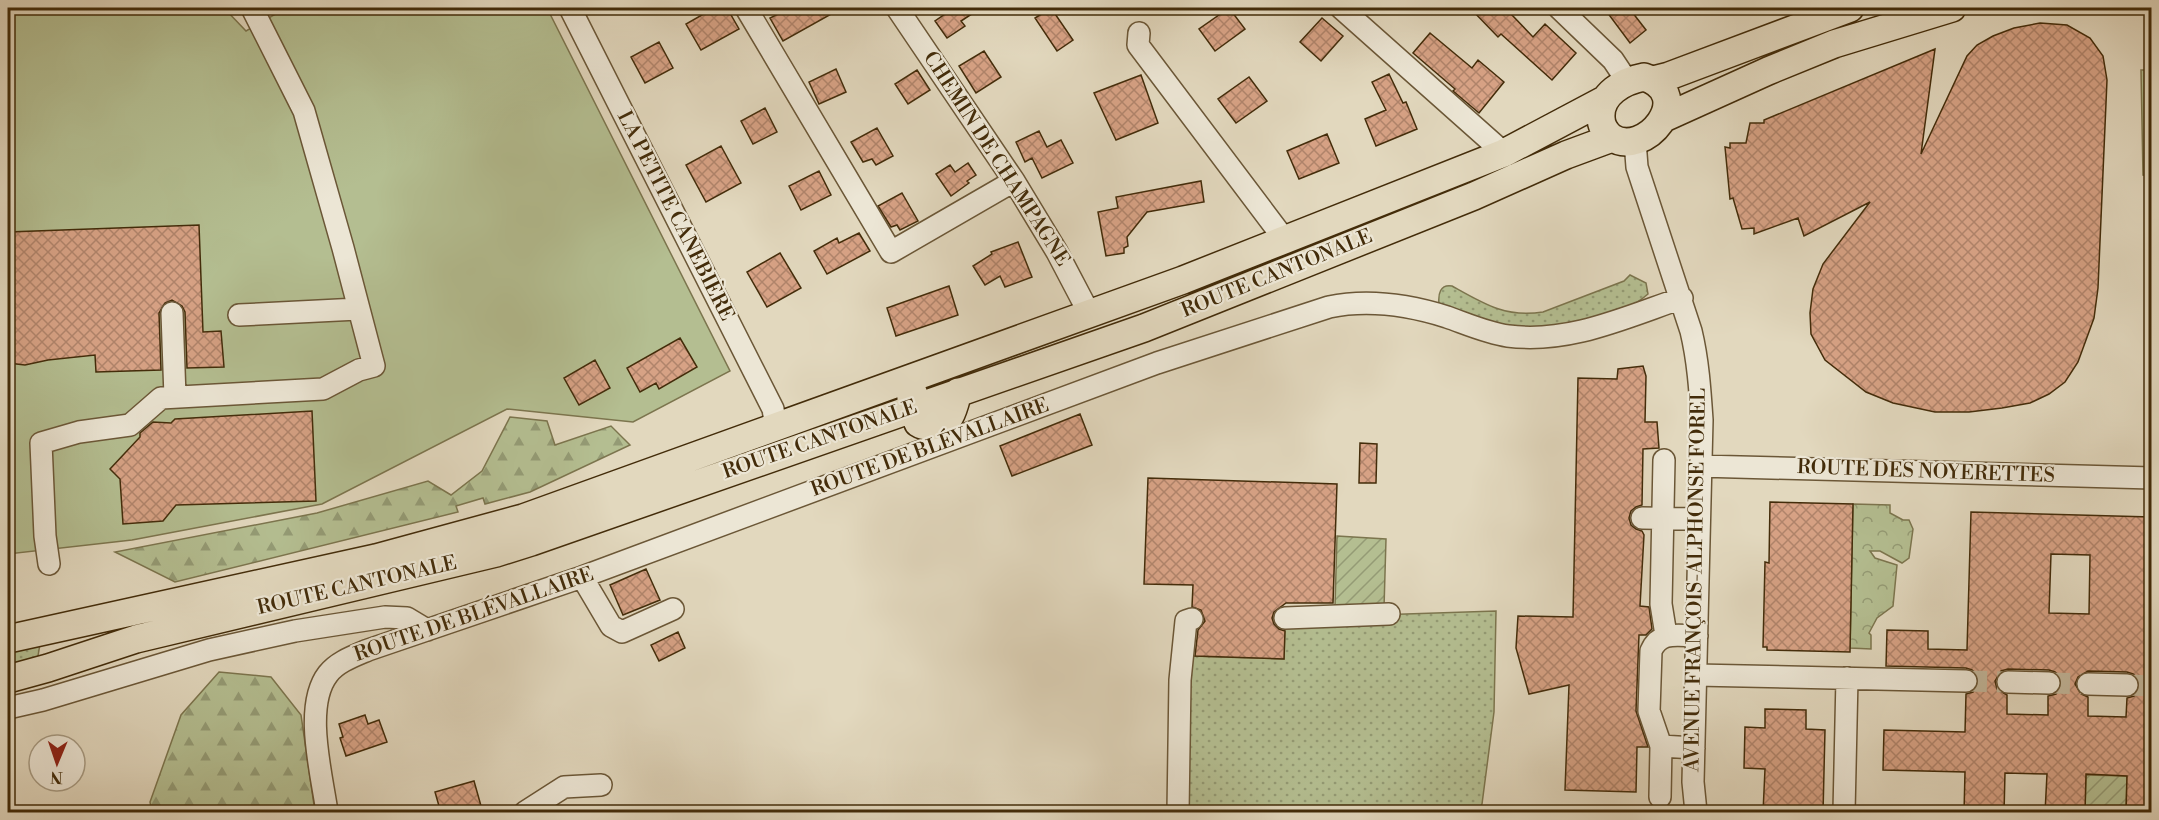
<svg xmlns="http://www.w3.org/2000/svg" width="2159" height="820" font-family="'Libre Bodoni',serif">
	<defs>
		<pattern id="grass-dots" width="8" height="8" patternUnits="userSpaceOnUse" patternTransform="scale(1.5)"><rect width="8" height="8" fill="#b4be91"/><path d="M2 2h.1M6 6h.1" fill="none" stroke="#949b75" stroke-width="1.8" stroke-linecap="round"/></pattern>
		<pattern id="forest-firs" width="22" height="20" patternUnits="userSpaceOnUse" patternTransform="scale(1.5)"><rect width="22" height="20" fill="#b4be91"/><path d="M5 1l3.5 6h-7zM16 11l3.5 6h-7z" fill="#949b75"/></pattern>
		<pattern id="park-crowns" width="20" height="18" patternUnits="userSpaceOnUse" patternTransform="scale(1.5)"><rect width="20" height="18" fill="#b4be91"/><path d="M2 6a3 3 0 1 1 6 0M12 15a3 3 0 1 1 6 0" fill="none" stroke="#949b75"/></pattern>
		<pattern id="garden-furrows" width="10" height="10" patternUnits="userSpaceOnUse" patternTransform="scale(1.5)"><rect width="10" height="10" fill="#b4be91"/><path d="M-1 1l2-2M0 10L10 0M9 11l2-2" fill="none" stroke="#949b75"/></pattern>
		<pattern id="building-cross-hatch" width="8" height="8" patternUnits="userSpaceOnUse" patternTransform="scale(1.5)"><rect width="8" height="8" fill="#d7a285"/><path d="M0 0l8 8M0 8l8-8" fill="none" stroke="#b0846b"/></pattern>
	</defs>
	<rect width="100%" height="100%" fill="#e2d8be"/>
	<filter id="stains"><feTurbulence type="fractalNoise" baseFrequency=".00333" numOctaves="4"/><feColorMatrix values="0 0 0 0 .2 0 0 0 0 .09 0 0 0 0 .02 0 0 0 .5 -.17"/></filter>
	<radialGradient id="worn" r=".72"><stop offset=".6" stop-color="#630" stop-opacity="0"/><stop offset="1" stop-color="#630" stop-opacity=".3"/></radialGradient>
	<!-- grass -->
	<path fill="url(#grass-dots)" stroke="#7c754e" stroke-width="1.5" d="M2141,70H2151V176L2143,175Z
		M1630,275L1646,283L1648,294C1614,324 1549,331 1506,326C1485,324 1459,311 1439,304C1438,294 1440,284 1452,286C1484,304 1506,318 1543,312L1624,281Z
		M1496,611L1494,712L1482,804L1477,812H1178L1191,656L1284,659L1285,618Z
		M40,644L38,656L41,663L8,672V651Z"/>
	<!-- forest -->
	<path fill="url(#forest-firs)" stroke="#7c754e" stroke-width="1.5" d="M510,417L547,421L555,445L611,426L630,445L530,492L485,504L483,498L456,506L458,512L175,582L115,552L317,513L428,481L451,495L482,471Z
		M219,672L271,677L301,715L315,812H152L150,802L181,715Z"/>
	<!-- park -->
	<path fill="url(#park-crowns)" stroke="#7c754e" stroke-width="1.5" d="M1853,504L1890,505V513L1903,520H1909L1913,529L1909,558L1902,563L1880,551H1870L1875,558L1897,565L1893,606L1877,618L1869,633L1871,635V649L1850,648Z"/>
	<!-- garden -->
	<path fill="url(#garden-furrows)" stroke="#7c754e" stroke-width="1.5" d="M1337,536L1386,539L1384,608L1335,606Z
		M2086,775L2127,776L2126,809L2085,808Z"/>
	<!-- pitch -->
	<path fill="#b4be91" stroke="#7c754e" stroke-width="1.5" d="M8,8H224L246,31L286,8H547L730,371L633,422L507,409L322,504L132,540L8,554Z"/>
	<!-- building -->
	<path fill="url(#building-cross-hatch)" stroke="#432c0a" stroke-width="1.5" fill-rule="evenodd" d="M714,8H727L739,29L701,50L686,24Z
		M790,8H842L783,41L770,18Z
		M954,8H981L961,21L965,26L947,38L935,21Z
		M1051,8L1073,40L1057,51L1035,18Z
		M1229,8L1245,29L1215,51L1199,29Z
		M1470,8H1519L1512,15L1533,37L1545,24L1576,53L1552,80L1501,34L1498,37Z
		M1604,8H1629L1646,30L1630,43Z
		M1322,18L1343,36L1321,61L1300,42Z
		M2040,23L2067,25L2090,38L2103,56L2107,80L2098,288L2094,318L2078,362L2065,382L2049,394L2030,403L2002,408L1969,412H1935L1893,403L1866,392L1825,360L1811,334L1810,313L1813,289L1823,264L1870,202L1804,236L1798,218L1754,234V228L1742,229L1733,198L1730,199L1725,147L1730,148V143H1746L1750,123H1764V120L1935,49L1921,154L1967,56L1977,45L1993,36L2014,28Z
		M1430,33L1472,68L1478,60L1504,82L1479,113L1453,91L1455,89L1413,53Z
		M659,42L673,68L645,83L631,57Z
		M984,51L1001,77L976,93L959,66Z
		M836,69L846,92L819,104L809,82Z
		M917,70L930,90L908,104L895,84Z
		M1389,74L1403,103L1406,102L1417,129L1376,146L1365,119L1386,110L1372,82Z
		M1141,75L1158,123L1116,140L1094,93Z
		M1249,77L1267,101L1236,123L1218,99Z
		M765,108L777,132L753,144L741,121Z
		M877,128L893,156L876,165L872,159L863,162L851,142Z
		M1039,131L1047,147L1061,140L1073,163L1042,178L1032,158L1025,162L1016,142Z
		M1327,134L1339,163L1299,179L1287,151Z
		M721,146L741,183L706,202L686,165Z
		M968,163L976,175L967,181L969,183L951,196L936,174L950,165L955,172Z
		M819,171L831,195L801,210L789,186Z
		M1201,181L1204,202L1147,212L1127,237L1128,246L1124,248V253L1106,256L1098,212L1118,208L1116,197Z
		M902,193L918,221L900,230L897,225L891,227L878,206Z
		M199,225L203,332L221,331L224,367L187,368L185,312L182,306L172,300L165,303L159,313L161,370L96,372L95,355L48,360L25,365L8,363V232Z
		M859,233L870,251L827,274L814,251L837,238L839,243Z
		M1018,242L1032,277L1005,287L1000,276L985,285L973,266L992,254L991,252Z
		M780,253L801,288L767,307L747,272Z
		M949,286L958,315L896,336L887,308Z
		M680,338L697,367L659,389L656,383L640,392L627,368Z
		M595,360L610,388L579,405L564,378Z
		M1643,366L1646,376L1645,422H1657L1659,448L1643,449L1642,505L1636,507L1631,511L1629,518L1631,525L1636,529L1642,531L1644,535L1640,606L1649,607L1652,629L1646,635H1639L1636,711L1648,747H1637L1636,792L1565,790L1569,685L1529,694L1516,648L1518,616L1573,617L1578,378L1617,379L1618,369Z
		M312,411L316,501L176,505L163,521L123,524L120,479L110,469L140,437V433L153,422L171,423L175,419Z
		M1080,414L1092,445L1012,476L1000,446Z
		M1360,443L1377,444L1376,483H1359Z
		M1148,478L1337,484L1333,603H1286L1274,612L1272,618L1274,624L1279,629L1285,631L1284,659L1195,656L1198,630L1205,621L1201,610L1192,607L1193,585L1144,584Z
		M1770,502L1853,504L1850,652L1767,650V647H1763L1765,562L1769,563Z
		M1971,512L2151,517V813H2126L2127,776L2086,774L2085,813H2045L2047,774L2005,773L2004,813H1964L1965,772L1883,770L1884,730L1965,732L1966,694L1973,692L1977,687L1979,681L1977,674L1972,670L1966,668L1886,666L1887,630L1928,631V649L1967,650ZM2051,554L2090,555L2089,614L2049,613ZM2008,669L2049,670L2055,672L2060,676L2062,683L2060,689L2056,694L2048,696V715L2007,714V695L1997,689L1995,681L2001,671ZM2088,671L2127,672L2133,674L2138,678L2140,685L2138,691L2134,696L2127,698L2126,717L2088,716V697L2081,694L2075,684L2078,677Z
		M646,569L660,600L623,615L610,585Z
		M678,632L685,648L659,661L651,645Z
		M1765,709L1806,710V729L1825,730L1823,813H1763L1765,769L1744,768L1745,727L1765,728Z
		M365,715L368,724L379,720L387,742L346,756L340,738L343,737L339,724Z
		M474,781L483,813H441L435,792Z"/>
	<g fill="none" stroke-linecap="round" stroke-linejoin="round">
		<!-- minor-tunnel -->
		<path stroke="#c2b69a" stroke-width="21" stroke-dasharray="21 10" stroke-linecap="butt" d="M1966,681L2008,682
			M2049,683L2088,684
			M2127,685L2152,686"/>
		<defs>
			<path id="minor" d="M570,8L773,409L776,427
				M746,8L891,252L1014,181
				M897,8L1014,181L1057,252L1089,313
				M1341,8L1504,153
				M1559,8L1613,60L1627,81
				M1139,33L1138,45L1285,240
				M1635,141L1637,167L1691,331C1698,360 1700,390 1702,420L1693,782L1696,812
				M172,313L175,397
				M239,315L358,309
				M1664,460L1661,604L1666,635
				M1700,466L2152,478
				M1642,518L1699,519
				M49,564L45,536L41,443L79,432L130,425L161,398L323,389L359,370L374,366L343,248L304,111L252,8
				M582,577L611,626L622,632L673,609
				M1285,618L1389,614
				M1696,675L1966,681
				M2008,682L2049,683
				M2088,684L2127,685
				M8,708L43,700L209,650L295,631L385,617L407,618L427,630
				M1661,746L1649,711L1651,651C1660,630 1678,636 1697,636
				M1660,797L1661,746L1694,748
				M327,812C322,775 303,706 328,674C337,662 354,656 368,650L582,577L1157,363L1329,307C1368,299 1409,305 1447,317C1467,324 1487,333 1508,336C1569,344 1626,317 1682,298
				M525,812L564,787L601,785
				M1178,812L1180,680L1186,621L1192,619
				M1844,812L1847,678"/>
			<path id="major" d="M1644,77C1698,95 1644,160 1611,137C1605,132 1601,125 1601,117C1600,94 1623,81 1644,77Z
				M1653,80L1669,76L1850,8
				M1664,118L1768,71L1834,44L1952,8
				M913,392L911,399L918,423C927,429 943,426 950,416C954,409 956,399 958,392
				M8,639L376,558L523,518L1183,280L1504,153L1604,100
				M8,679L48,668L136,639L496,553L531,542L1144,328L1474,196L1566,155L1612,138"/>
		</defs>
		<!-- minor casing -->
		<use href="#minor" stroke="#6b5737" stroke-width="24"/>
		<!-- major casing -->
		<use href="#major" stroke="#432c0a" stroke-width="30"/>
		<!-- minor -->
		<use href="#minor" stroke="#ece6d5" stroke-width="21"/>
		<!-- major -->
		<use href="#major" stroke="#e2d8be" stroke-width="27"/>
	</g>
	<g text-anchor="middle" dominant-baseline="central" stroke-width="4.5" stroke-linejoin="round" paint-order="stroke">
		<!-- street labels -->
		<g font-size="20" fill="#432c0a" stroke="#ece6d5">
			<text transform="translate(996 159) rotate(57)">CHEMIN DE CHAMPAGNE</text>
			<text transform="translate(675 216) rotate(63)">LA PETITE CANEBIÈRE</text>
			<text transform="translate(1277 274) rotate(-22)">ROUTE CANTONALE</text>
			<text transform="translate(820 440) rotate(-19)">ROUTE CANTONALE</text>
			<text transform="translate(930 448) rotate(-20)">ROUTE DE BLÉVALLAIRE</text>
			<text transform="translate(1926 472) rotate(2)">ROUTE DES NOYERETTES</text>
			<text transform="translate(1696 580) rotate(-89)">AVENUE FRANÇOIS-ALPHONSE FOREL</text>
			<text transform="translate(357 586) rotate(-13)">ROUTE CANTONALE</text>
			<text transform="translate(474 615) rotate(-19)">ROUTE DE BLÉVALLAIRE</text>
		</g>
	</g>
	<!-- margin -->
	<rect width="2159" height="820" fill="none" stroke="#e2d8be" stroke-width="30"/>
	<rect x="9" y="9" width="2141" height="802" fill="none" stroke="#432c0a" stroke-width="3"/>
	<rect x="15" y="15" width="2129" height="790" fill="none" stroke="#432c0a" stroke-width="1.5"/>
	<!-- north arrow -->
	<g transform="translate(57 763) rotate(182)"><circle r="28" fill="#ece6d5" stroke="#a89c84" stroke-width="1.5"/>
	<path d="M0-4.5L10 22L0 15L-10 22Z" fill="#8f2418"/>
	<text y="-9" font-size="16" font-weight="bold" text-anchor="middle" fill="#432c0a">N</text>
	</g>
	<rect width="100%" height="100%" filter="url(#stains)"/>
	<rect width="100%" height="100%" fill="url(#worn)"/>
</svg>
